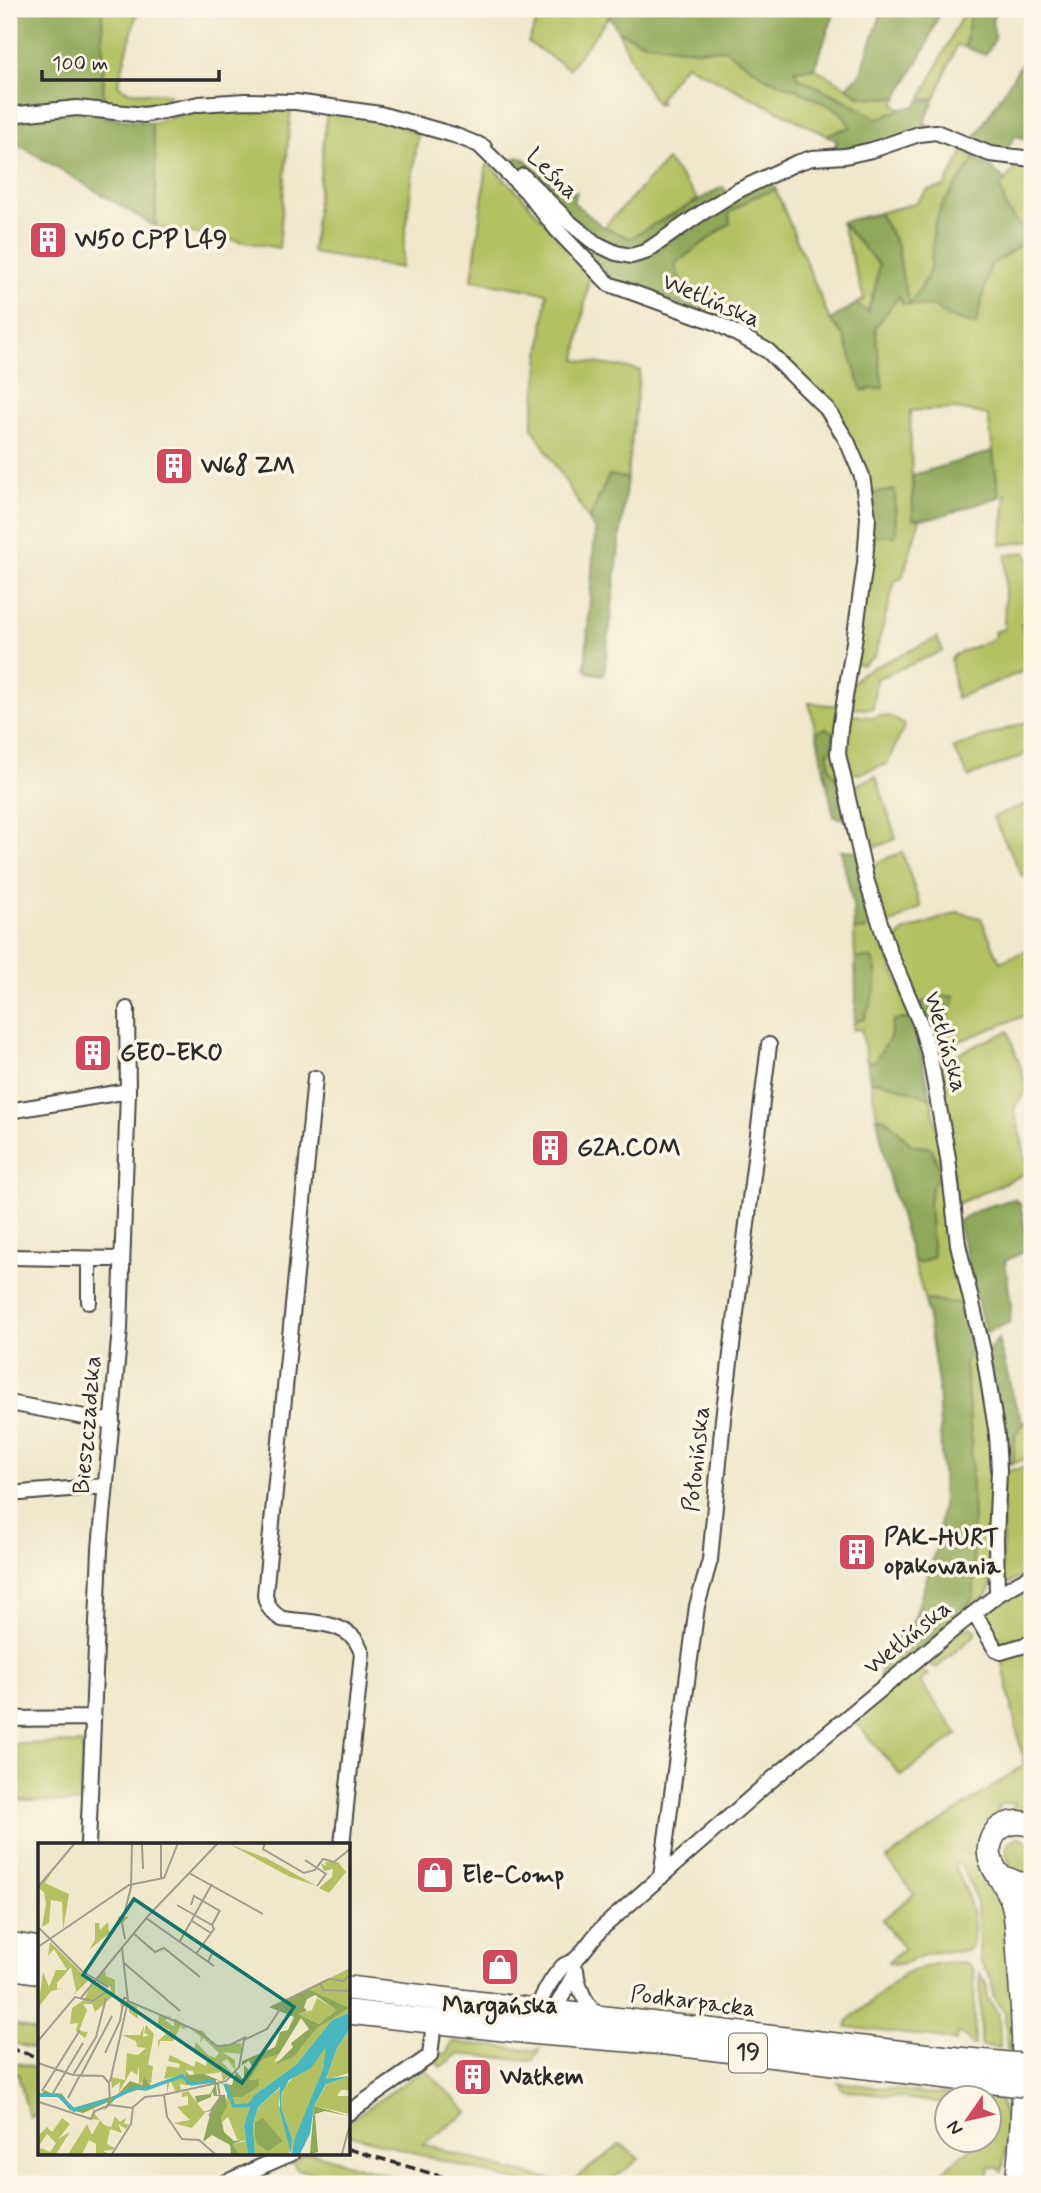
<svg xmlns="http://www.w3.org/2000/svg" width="1041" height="2193" font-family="Mynerve,sans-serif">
	<rect width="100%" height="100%" fill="#fcf5e5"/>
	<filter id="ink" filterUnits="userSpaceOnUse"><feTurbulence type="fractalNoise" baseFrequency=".0143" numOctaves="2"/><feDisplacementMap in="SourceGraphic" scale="14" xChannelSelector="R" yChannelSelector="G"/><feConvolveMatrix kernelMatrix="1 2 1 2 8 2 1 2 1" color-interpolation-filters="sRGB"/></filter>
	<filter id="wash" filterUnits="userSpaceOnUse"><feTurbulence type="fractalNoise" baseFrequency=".00686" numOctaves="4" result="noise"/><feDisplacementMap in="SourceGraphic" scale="28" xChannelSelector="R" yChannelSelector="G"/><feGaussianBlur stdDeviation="1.57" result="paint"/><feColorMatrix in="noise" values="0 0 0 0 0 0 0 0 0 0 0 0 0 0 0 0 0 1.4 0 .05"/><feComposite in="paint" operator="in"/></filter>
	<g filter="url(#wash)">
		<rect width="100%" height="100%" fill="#efe8cb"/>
		<!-- green -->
		<path fill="#b4c163" stroke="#707647" stroke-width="2" d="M102,9H138L118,85L130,92L169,94L168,100C145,113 129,110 104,106Z
			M542,9H605L610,15L569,69L528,42Z
			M965,9L972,10L965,47L957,45L935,98L920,101Z
			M618,31L642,42L695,50L724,49L768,79L793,88L841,112L851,127L826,135L685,64L658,100L661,103L657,105L639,75Z
			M814,68L847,87L858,96L873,98L898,97L894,104L901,109L878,119L842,99L799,79L794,70Z
			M291,107L279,248L156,227L155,149L151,123C195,108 245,108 291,107Z
			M327,111L382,119L418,133L401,268L312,253Z
			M964,151L976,157L941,208L934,226L931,265L925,281L910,305L935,307L949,317L990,265L1029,239L1006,208L1000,186L1018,165L1032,166V541L1001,545L1006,495L999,497L988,415L956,409L910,411L913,519H920L902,578L895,581L875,656L863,665L854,663L870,536L896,535L895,490L869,494L862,466L801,378L694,310L696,298L678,276L675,264L730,223L728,214L753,197L776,190L830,320L844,336L862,390L882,388L875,327L899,295L909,304L903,281L898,247L879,213L916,203L928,190L944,187Z
			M667,160L698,199C676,213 652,224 631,239L604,227Z
			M487,162L520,194L590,273L576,360L640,370L627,478L609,476L589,520L532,427L547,293L472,280Z
			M841,222L879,265L876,285L867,312L856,304L864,299Z
			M1026,552L1032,566V620L1021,625L1032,658V668L956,698L951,659L954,655L995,638L994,632L1004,629L1006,555Z
			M937,638L943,651L876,679L873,709L849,708L852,684L861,673Z
			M809,703L840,706L844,791L830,768L826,728L816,732Z
			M854,715L875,718L879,715L891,717L905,725L887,764L858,774L847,770C842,757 842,723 854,715Z
			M1032,720V752L969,777L953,748Z
			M876,776L896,839L866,851L852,791L858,784Z
			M1032,802V871L1022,876L993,817Z
			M902,852L921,907L889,925L885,924L867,870L883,860Z
			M958,912L981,918L1000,962L1032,948V1013L934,1051L931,1045L941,1039C944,1023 952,1012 955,996H936L918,1005L893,942L905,931Z
			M872,915L913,1019L893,1020L890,1038L874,1063L867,1061L861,1029L853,1030L854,1022L864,1019L871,958H855L854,930H865Z
			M1008,1031L1028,1088L1014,1108L1029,1172L957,1204L937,1063Z
			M871,1081L883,1082L931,1098L968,1304L925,1300L913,1260L919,1263L933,1257L929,1204L932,1187L912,1145L886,1119L877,1117Z
			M975,1337L987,1405L992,1461L989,1566L991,1581L989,1593L958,1618L974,1596L971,1435L965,1363Z
			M1032,1419V1456L1014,1463C1014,1444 1012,1427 1032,1419Z
			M1032,1466V1570L1010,1583L1002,1582L1003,1475L1007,1471Z
			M1022,1590L1028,1596L1031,1637L1013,1647L997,1645L989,1626L987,1612L1010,1594Z
			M971,1627L976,1630V1634L936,1668L931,1666L928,1658L960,1631Z
			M1032,1650V1802L1026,1803L1027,1812L1014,1811V1803L1000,1804L997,1816L988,1827L998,1892L1005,1913L1017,2050L1007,2049L1005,2012L993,1995L992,1980L980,1961L977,1903L970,1883L959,1862L954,1866C965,1885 983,1929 969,1949C957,1953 943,1950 930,1953C916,1957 902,1969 888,1962L904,1949L882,1920L914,1894L887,1859L1024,1765L1002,1660L1003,1656Z
			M913,1669L920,1670L928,1675L920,1682L958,1734L901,1776L853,1719Z
			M83,1743L79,1803L9,1800V1744Z
			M1020,1837L1032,1844V1869L1030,1875L1014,1870C1004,1858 1001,1841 1020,1837Z
			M964,1962L971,1966L974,1972L975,2045L970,2044L968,2039L959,2033L957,2034L956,2042L932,2037L846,2027L848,2021L905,1973L938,1963Z
			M980,1974L987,1985V1998L999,2014L1000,2048L981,2046Z
			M9,2023L40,2032V2051L9,2042Z
			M452,2042L533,2050L540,2049L532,2061L458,2054L446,2064L440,2067L435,2060L439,2053L446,2054Z
			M9,2060L40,2070V2114L29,2117L18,2074L9,2072Z
			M425,2069L468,2112L423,2144L509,2170L569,2183L621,2144L639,2159L607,2184H526L348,2134V2121Z
			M838,2082L923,2093L955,2094V2098H946V2103L933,2102L843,2090Z
			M983,2097L999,2099L1008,2125L1006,2150L1002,2172L996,2167H990L987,2184H927L972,2147V2141L988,2140V2098H983Z
			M306,2153H313L417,2184H354L296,2169L292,2162Z"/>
		<!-- forest -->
		<path fill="#8fa759" stroke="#5d6942" stroke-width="2" d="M9,9H102L104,117L151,123L155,149L156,227L9,139Z
			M605,9H836L814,68L794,70L799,78L843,99L878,119L901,109L915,106L920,101L935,98L924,123L931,126L878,145L832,152L837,141L826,135L851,127L841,112L793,88L768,79L724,49L695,50L642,42L618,31Z
			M883,9H941L927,45L898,97C877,98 864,101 847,87L860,74Z
			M971,9H999L992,19L995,39L985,55L965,47Z
			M1032,46V140L1015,136L1006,150L972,142C992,109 1013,79 1032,46Z
			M522,157L563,193L577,192L573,202L603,227L630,238C645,229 659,222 674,214C691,206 706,195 723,187L728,193L645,248L630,251L613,247L563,212L508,159Z
			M976,157L1006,180L1000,186L1006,208L1030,239L990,266L976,325L949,317L935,307L903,304L899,296L875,328L883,388L862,390L844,336L830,320L856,304L868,312L876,285L879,265L841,222L879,213L898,247L903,281L910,304L925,281L931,265L934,226L941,207Z
			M507,164L562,220L640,261L719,206L771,179L776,190L753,197L729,213L730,223L675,264L678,276L696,298L694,310L615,282L582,250Z
			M993,451L999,497L934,518L913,519V475Z
			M609,475L627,478L604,675L588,672L585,668L595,530L589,520Z
			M895,490L896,536H870L869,494Z
			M826,728L834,733L833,748L827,751L830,768L844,791L850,820L834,817L816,732Z
			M841,850L857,851L872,915L865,930H854L853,905Z
			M855,958H871C883,976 872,1001 864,1019L854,1022L856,997Z
			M936,996H955C952,1012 944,1023 941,1039L931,1045L918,1005Z
			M913,1019L931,1098L883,1082L870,1081L867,1061L874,1062L890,1038L893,1020Z
			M877,1117L886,1119L912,1145L931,1148L941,1172L932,1187L929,1204L933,1257L919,1263L913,1260L890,1182Z
			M1014,1199L1020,1204L1029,1249L1005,1261L1011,1305L1010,1322L985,1333L958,1221L982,1208Z
			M925,1300L968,1304L975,1337L965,1364L971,1435L974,1596L958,1618L880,1684L881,1654L914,1620L937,1545L943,1498L938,1383Z
			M998,1339L1015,1403L1023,1423L1014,1437V1463L1004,1464L988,1350Z"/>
	</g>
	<g filter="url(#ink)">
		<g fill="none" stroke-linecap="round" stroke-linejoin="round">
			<defs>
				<path id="minor" d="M9,115L77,108L144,115L199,104L245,101L296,102L380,114L454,135L484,147
					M478,144L526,191L557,230L609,284L717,323L768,351L827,409L847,441L862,476L868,517L865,563L854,642L840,728L838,754L866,879L889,951L920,1023L930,1057L948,1158L958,1244L984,1355L997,1435L999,1470L996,1539L997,1595L955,1628L769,1782L602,1928C593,1937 586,1949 577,1958C574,1962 567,1963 563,1966C554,1975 537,2002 537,2014
					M523,176L569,222L595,243L616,253L631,256L645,252L700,214L737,191L796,163L812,158L845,156L872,150L919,134L936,132L990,154L1032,159
					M315,1078L265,1595C267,1607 272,1613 282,1619C303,1622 332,1621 349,1634C356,1638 359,1646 362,1653L342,1845
					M9,1111L128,1091
					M9,1257L121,1259
					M89,1302V1259
					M9,1403L112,1422
					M9,1494L105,1486
					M997,1595L1032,1575
					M975,1614L996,1650L1001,1652L1032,1643
					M9,1719L93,1718
					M88,1845L100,1549L120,1329L128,1091L127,1009
					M661,1877L697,1606L710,1560L723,1419L769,1045
					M576,1970C578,1989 585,2004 599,2016
					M550,2018L576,1971
					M348,2113L430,2056L434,2022
					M222,2184L292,2153"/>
				<path id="primary" d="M9,1944L40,1949
					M9,1967L40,1972
					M348,1988L957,2059
					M348,2012L540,2033L667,2043L957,2078"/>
				<path id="trunk" d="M999,1876L1019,1884H1032
					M1017,2184C1025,2113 1026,2043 1020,1971C1018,1950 1018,1928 1014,1907C1010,1883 984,1867 990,1844C995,1824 1014,1819 1032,1825"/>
			</defs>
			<!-- minor casing -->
			<use href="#minor" stroke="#484743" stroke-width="18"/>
			<!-- primary casing -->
			<use href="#primary" stroke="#484743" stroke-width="26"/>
			<!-- trunk casing -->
			<use href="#trunk" stroke="#484743" stroke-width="26"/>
			<!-- minor -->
			<use href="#minor" stroke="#fff" stroke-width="14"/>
			<!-- primary -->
			<use href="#primary" stroke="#fff" stroke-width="23"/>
			<!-- trunk -->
			<use href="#trunk" stroke="#fff" stroke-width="23"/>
			<!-- rail -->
			<path stroke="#2b2b2b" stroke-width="3.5" stroke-dasharray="10 5" stroke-linecap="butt" d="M9,2048L40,2058
				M348,2149L467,2184"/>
			<defs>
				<path id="primary-bridge" d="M957,2059L1032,2066
					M957,2078L1032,2086"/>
			</defs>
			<!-- primary-bridge casing -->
			<use href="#primary-bridge" stroke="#484743" stroke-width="26" stroke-linecap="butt"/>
			<!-- primary-bridge -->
			<use href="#primary-bridge" stroke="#fff" stroke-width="23"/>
		</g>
	</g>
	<!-- icons -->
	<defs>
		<symbol id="building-square" viewBox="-11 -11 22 22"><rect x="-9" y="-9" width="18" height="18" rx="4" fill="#d1495b" stroke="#fcf5e5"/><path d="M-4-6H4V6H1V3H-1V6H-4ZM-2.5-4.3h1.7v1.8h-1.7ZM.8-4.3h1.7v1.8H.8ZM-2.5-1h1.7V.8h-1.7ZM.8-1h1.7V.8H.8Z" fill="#fff"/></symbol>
		<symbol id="shop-square" viewBox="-11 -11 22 22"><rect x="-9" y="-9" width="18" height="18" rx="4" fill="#d1495b" stroke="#fcf5e5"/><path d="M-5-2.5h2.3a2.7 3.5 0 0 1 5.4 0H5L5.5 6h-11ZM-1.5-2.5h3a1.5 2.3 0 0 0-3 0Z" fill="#fff"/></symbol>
	</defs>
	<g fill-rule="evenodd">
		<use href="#building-square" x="26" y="218" width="44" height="44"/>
		<use href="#building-square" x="152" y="444" width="44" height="44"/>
		<use href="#building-square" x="71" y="1031" width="44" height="44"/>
		<use href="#building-square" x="528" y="1126" width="44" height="44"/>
		<use href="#building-square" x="835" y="1530" width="44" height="44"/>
		<use href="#shop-square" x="413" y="1853" width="44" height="44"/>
		<use href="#shop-square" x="478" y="1945" width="44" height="44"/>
		<use href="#building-square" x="451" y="2055" width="44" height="44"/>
	</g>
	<g text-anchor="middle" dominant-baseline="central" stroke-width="7" stroke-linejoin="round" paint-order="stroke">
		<!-- shield labels -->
		<rect fill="#fcf5e5" stroke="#6a6863" stroke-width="2" x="729" y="2033.5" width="38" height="39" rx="5"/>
		<g font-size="23" font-weight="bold" fill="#2b2b2b">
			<text x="748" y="2053">19</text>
		</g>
		<!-- street labels -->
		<g font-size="24" fill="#2b2b2b" stroke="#fcf5e5">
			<text transform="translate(552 174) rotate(44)">Leśna</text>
			<text transform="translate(711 301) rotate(23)">Wetlińska</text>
			<text transform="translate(945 1042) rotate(74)">Wetlińska</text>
			<text transform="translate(88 1425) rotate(-85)">Bieszczadzka</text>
			<text transform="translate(697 1459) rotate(-84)">Połonińska</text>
			<text transform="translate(908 1638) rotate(-39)">Wetlińska</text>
			<text transform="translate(693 2002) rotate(7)">Podkarpacka</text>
		</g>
		<!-- poi labels -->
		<g font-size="24" font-weight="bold" fill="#2b2b2b" stroke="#fcf5e5" text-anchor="start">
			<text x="75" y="240">W50 CPP L49</text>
			<text x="201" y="466">W68 ZM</text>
			<text x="120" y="1053">GEO-EKO</text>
			<text x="577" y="1148">G2A.COM</text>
			<text x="884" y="1538">PAK-HURT<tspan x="884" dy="28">opakowania</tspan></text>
			<text x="462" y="1875">Ele-Comp</text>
			<text x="500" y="2006" text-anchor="middle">Margańska</text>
			<text x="500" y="2077">Watkem</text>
		</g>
	</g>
	<!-- overview -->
	<g transform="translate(38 1843)">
		<rect width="312" height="312" fill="#efe8cb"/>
		<path d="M191,1L228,15L279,43L252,34ZM287,19H300L308,29L291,50L281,45L294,34L295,26L286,28L283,20L288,23ZM14,29L7,40L31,51L25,88L24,59L13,57L11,80L4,84L8,61L6,49L0,45ZM80,73L91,74L51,107L57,97V80H61L62,87L70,79L71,89L82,80ZM12,99L51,137L34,153L38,148L33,124L19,140V146L27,145L13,148L0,165L5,129L11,144L18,127H29L16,106L10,113ZM67,126L68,133L77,137V152L99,164L100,176L91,169V160L83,166L82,157L75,153L57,169L54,161H45L49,167L41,188L50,189L47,195L38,188L40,180L32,181L34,165L46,157L54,139L73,151V144L56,137ZM310,126L311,170L294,177L258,222L215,253L206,283L210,310H200L195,301L208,298L199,296L190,274L184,279L183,275L189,254H204L220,236L210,237L224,217L241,211L236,219L257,213L278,186L309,166L270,146ZM279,155L298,167L281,181L260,171L274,167ZM121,173L134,174L127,177L136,184V175L150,184L144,186L143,182L135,198H122L120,207V198L132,187L120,181ZM106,182L105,194L111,192L106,190L108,182L116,191L110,222L115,223L113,241L107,237L101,242V223L99,232L93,228L81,249L82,239L74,245L73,234L87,237L89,210L100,212L108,205L99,204L98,198L84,192H102ZM151,185L165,188L177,203L203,200L204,211L184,209L197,217V227L189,216L184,219L194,230L185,238L183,229L156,233L155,228L148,227V242L142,241L143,248L138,249L132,237L129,250V240H120L140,233L126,236L129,223L141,225L142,221L130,218L132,212L156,224L158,218L168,223L169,216L156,206L158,199L170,212L177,215L181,210L165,195L162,200L163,194ZM311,187V230L288,237L299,205ZM289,203L285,226L253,311L254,296L243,264L245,245L264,226L272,225ZM311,233V248L308,247H303L299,253H311V271L276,263L290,239ZM243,244L241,262L253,300L251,311H217L215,281L220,264ZM150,248L167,270L154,285L135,280L152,277L139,264L150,262V253L144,254V250ZM56,264V270L66,282L73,284L77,273L82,279L88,275L86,280L91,282L88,286L80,281L84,290L72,286L69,301L78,306L65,308L71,311H58V301L51,297L44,311H30L49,281L54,292L59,283L62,277L52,276ZM24,275L32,281L20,296L32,289L18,311H0L3,305L12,309L18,300L9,291L0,304V293L9,284L14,289Z" fill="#b4c163"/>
		<path d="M270,146L311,165L278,186L257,213L238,221L255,204L253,200L271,186L263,175L241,211L224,217L211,237L221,236V243L204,254H189V243L181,240L194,242L198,228L206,238V222L212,228L215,225L211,218L204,222L203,227L204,218L237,204L242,189L250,187L256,174L231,164ZM277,152L298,167L281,181L260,171L269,168L266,164L269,156ZM148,228L151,232L166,231L183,238L178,237V242L179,252H187L189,263L183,274L186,289L196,298L207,296L195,301L200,310L210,311H193L192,302L174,292L165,299L173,268L162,270L172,267L182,253H176L174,248L173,254L159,260L157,253L172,251L177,242L173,239L148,242ZM106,234L113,243L80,253L66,268L70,259L45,270L32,267L21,254H0L7,247L17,253L23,250L35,265L79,252L92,238L104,242ZM276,263L311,273L287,268L277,271L280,309L272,311ZM225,275L245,298L230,308L219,301L217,292V279Z" fill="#8fa759" fill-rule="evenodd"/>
		<path d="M311,170V187L299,205L288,236L311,233L288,241L276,263L272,291L262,311H254L257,295L285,226L288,204L273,225L251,237L244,249L243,264L254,296L253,311L242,268V244L220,264L215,281L217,311H210L206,283L215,253L258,222L294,177Z" fill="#47b6be"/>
		<path fill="none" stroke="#47b6be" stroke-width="3.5" d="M187,241L196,263L211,262L218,255M0,252H20L36,267L70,257M74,256L96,245L108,246L144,233L153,241L176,238"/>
		<path fill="none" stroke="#a19c8b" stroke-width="2" d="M66,0L123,1M227,0L225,6L266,30L277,27L285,16L296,19L312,6M104,1L105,26M267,17L288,31L279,43M151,30L225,71M123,36V0M0,44L37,0M139,62L174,82L182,67M153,62L156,53L182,68M108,75L176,123M154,78L173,90M0,84L44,128L70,144M95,90L117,109L126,105L162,134M87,96L84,80L93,44L94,0M142,98L174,41M165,101L175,108L170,119M0,104L91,42L126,35L140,0M84,105L90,158L160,188L179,203L192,202L208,194M158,111L176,86L174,82M86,120L142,168M282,140L285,147L312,148M42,156L110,73L180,0M0,198L37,154L55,158L68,149M67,210L82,178L86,155H90M0,220L35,232L65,233L71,240L72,262M35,232L58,194L68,155M43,232L74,173M72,239L90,158M4,248L42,187M15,250L45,200M125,252L188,238L201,224L206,197L229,186L248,157L291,136L306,138L312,131M30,255L42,232M1,259L53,276L57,268L72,262M72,262L94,265L107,254L126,252L129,274L144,296M171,273L182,255L180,240M144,296L161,297L177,311M74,311L93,281L95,264M304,311L312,281"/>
		<path fill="#0f766e" fill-opacity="0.15" stroke="#0f766e" stroke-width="3.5" d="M96,56L256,164L204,240L45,132Z"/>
		<rect width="312" height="312" fill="none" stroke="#2b2b2b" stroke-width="3.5"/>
	</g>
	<!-- margin -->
	<rect width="1041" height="2193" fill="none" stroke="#fcf5e5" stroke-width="35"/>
	<!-- north arrow -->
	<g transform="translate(968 2119) rotate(236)"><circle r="33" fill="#fcf5e5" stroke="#a8a49b" stroke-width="2"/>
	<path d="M0-5L12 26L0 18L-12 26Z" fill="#d1495b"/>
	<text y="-10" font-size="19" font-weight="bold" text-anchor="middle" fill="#2b2b2b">N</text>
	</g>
	<!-- scale -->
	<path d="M42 70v10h177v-10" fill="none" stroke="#2b2b2b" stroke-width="3.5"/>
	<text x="52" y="70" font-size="21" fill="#2b2b2b" stroke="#fcf5e5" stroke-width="5" paint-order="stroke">100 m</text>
</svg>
